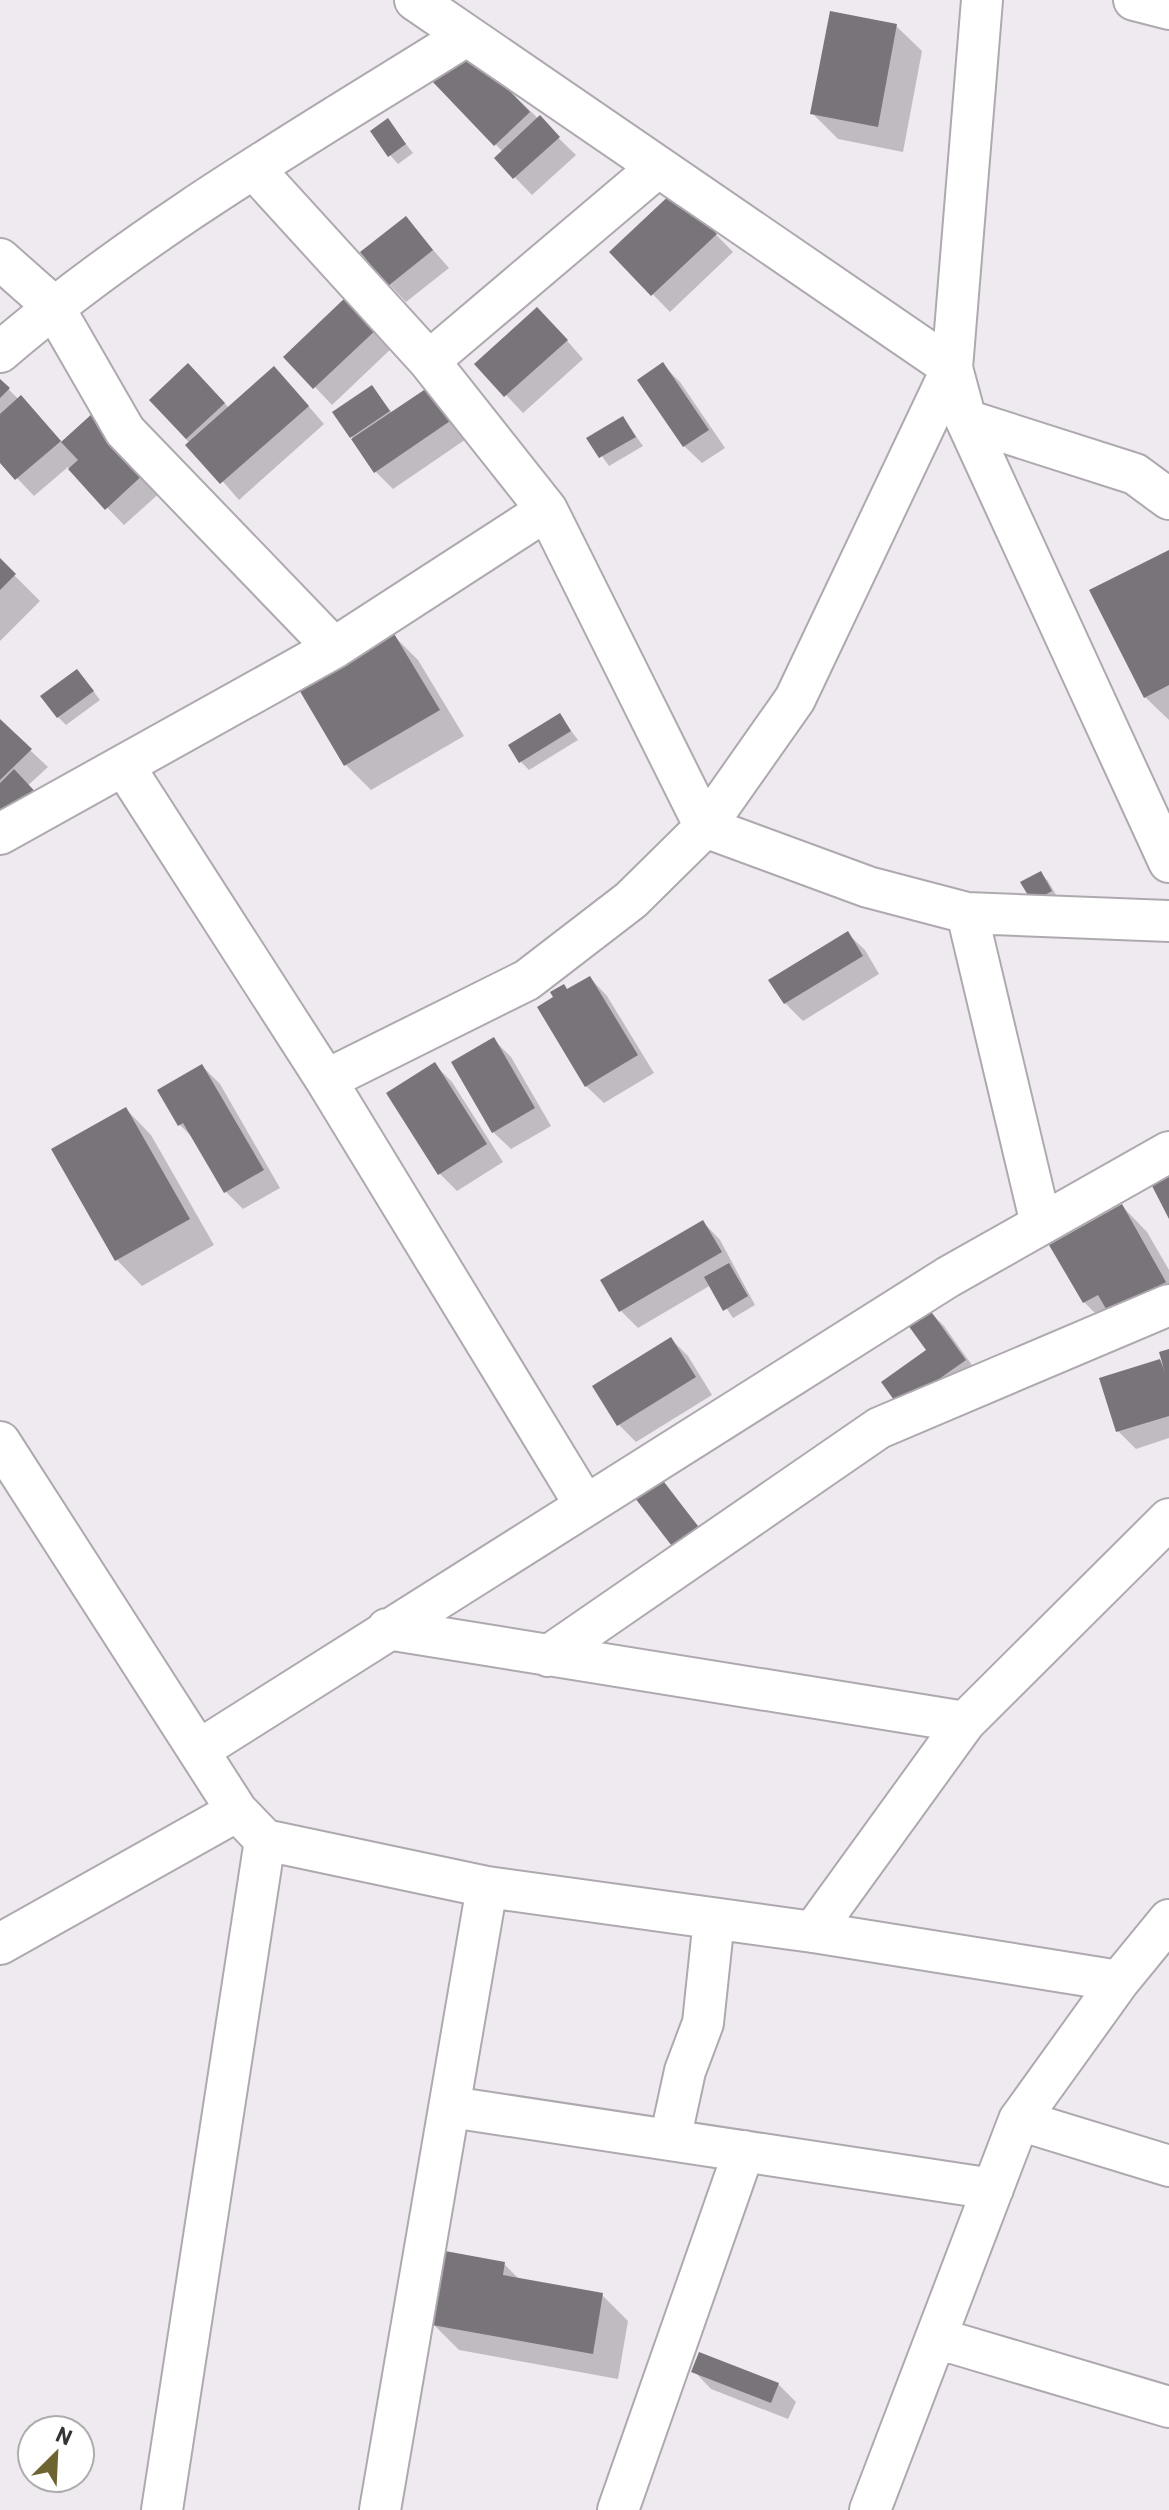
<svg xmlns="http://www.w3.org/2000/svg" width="1169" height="2510" font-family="Barlow,sans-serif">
	<rect width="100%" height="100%" fill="#efeaf0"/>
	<!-- shadow -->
	<path fill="#0003" d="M896,26L922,51L903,152L838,139L812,113Z
		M466,49L576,155L532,195L496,158L503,152L433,79Z
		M387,120L413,153L398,164L390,155Z
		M692,210L733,252L670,312L612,252Z
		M406,219L449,268L406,302L389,284Z
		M347,299L394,346L332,405L315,387Z
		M555,327L583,359L523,413L477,364Z
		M663,365L680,382L725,448L702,463L684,446Z
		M0,381L63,443L93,416L163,490L124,525L68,467L34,496L0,460Z
		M206,383L229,408L291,386L324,424L239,500L152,400Z
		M432,386L472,435L393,489L376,472L352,437L372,387L392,413Z
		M623,418L643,446L609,466L589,438Z
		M1169,553V720L1145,697Z
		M0,561L40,601L0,641Z
		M392,634L418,660L464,736L371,790L346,765Z
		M85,680L100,700L66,725L58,717Z
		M560,716L578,740L529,770L521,762Z
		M0,722L48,767L0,811Z
		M1040,873L1048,881L1059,900L1034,901Z
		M847,933L865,950L879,974L803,1021L785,1003Z
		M590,978L607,996L654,1073L604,1103L586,1086L568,991Z
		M493,1039L511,1057L551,1126L511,1149L493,1132Z
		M434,1064L452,1082L503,1162L457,1191L440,1174L388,1093Z
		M202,1066L220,1084L280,1188L243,1209L226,1192L195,1140L179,1124Z
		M126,1109L151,1135L214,1245L142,1286L117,1260L54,1150Z
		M1122,1206L1147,1232L1169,1270V1320L1110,1328L1084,1302Z
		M703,1222L720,1240L755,1305L733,1318L711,1285L638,1328L621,1311Z
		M927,1309L944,1326L982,1379L918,1424L929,1351Z
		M671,1339L688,1356L712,1395L636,1442L619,1425Z
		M1169,1351V1438L1136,1449L1118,1431L1102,1379L1159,1361L1166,1368Z
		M661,1481L720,1552L697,1570Z
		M504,2264L521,2281L602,2295L628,2321L618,2379L459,2350L434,2325Z
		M694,2371L778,2384L796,2402L788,2419L711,2389Z"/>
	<!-- building -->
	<path fill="#78747a" d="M830,11L897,24L878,127L810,114Z
		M466,46L530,112L494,146L430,79Z
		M540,115L560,137L513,179L494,158Z
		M388,118L406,144L388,157L370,131Z
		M675,190L717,234L651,296L609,252Z
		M406,216L433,250L388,286L360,252Z
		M347,296L378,328L313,389L283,357Z
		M537,307L568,340L504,397L474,364Z
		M663,362L709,430L683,447L637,380Z
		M188,363L225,403L186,439L149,400Z
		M274,366L309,406L220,484L185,445Z
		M0,379L10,388L0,398Z
		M433,384L456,417L374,473L351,439Z
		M372,385L390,411L350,438L332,412Z
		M21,395L61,441L15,480L0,463V414Z
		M93,413L147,471L105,510L68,469L78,460L61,442Z
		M623,416L636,437L599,458L586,438Z
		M1169,550V685L1144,698L1089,590Z
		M0,558L16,574L0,590Z
		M393,632L440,710L344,766L298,688Z
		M77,669L94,691L57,718L40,696Z
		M560,713L571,731L519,763L508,745Z
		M0,719L32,749L0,780Z
		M14,769L42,799L0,814V783Z
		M1041,871L1052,891L1032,902L1020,882Z
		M848,931L863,956L784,1004L768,980Z
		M590,976L638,1055L585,1087L537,1007L553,997L550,992L564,984L567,989Z
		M494,1037L535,1108L492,1133L451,1062Z
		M435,1062L487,1144L438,1175L386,1093Z
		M202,1064L264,1170L224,1193L183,1123L178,1126L157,1090Z
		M126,1107L190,1219L115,1261L51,1149Z
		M1169,1172V1219L1150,1182Z
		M1122,1204L1166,1282L1109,1314L1098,1295L1083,1303L1049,1245Z
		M703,1220L722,1252L619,1312L600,1280Z
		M729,1263L748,1296L723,1311L704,1277Z
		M927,1306L966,1360L899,1407L881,1382L926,1350L905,1321Z
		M671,1337L696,1377L617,1426L592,1386Z
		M1169,1349V1416L1116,1432L1099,1378L1160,1359L1165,1373L1159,1352Z
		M661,1478L704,1534L678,1554L635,1498Z
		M445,2251L505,2262L503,2275L603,2293L593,2354L432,2325Z
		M699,2352L779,2383L771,2403L691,2372Z"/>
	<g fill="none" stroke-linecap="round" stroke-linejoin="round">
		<defs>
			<path id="minor" d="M415,0L952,368
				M982,0L952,368L966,420L1169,862
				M1134,0L1169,9
				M254,169L429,361L547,510L705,827L868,887L967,913L1169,921
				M0,259L53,306L125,431L334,648
				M0,352C141,231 309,134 466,36
				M429,361L658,167
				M966,420L1135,474L1169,499
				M124,766L326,1080L585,1505
				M0,834L334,648L547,510
				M967,913L1041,1224
				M326,1080L527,980L631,900L705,827L795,699L952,368
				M0,1442L237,1811L265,1840L487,1887L813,1932L1119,1981
				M387,1629L965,1722
				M548,1656L879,1428L1169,1305
				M199,1750L948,1277L1169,1152
				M813,1932L965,1722L1169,1519
				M0,1944L237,1811
				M451,2107L993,2189
				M1019,2120L1169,2166
				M670,2140L685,2071L703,2023L714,1919
				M936,2338L1169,2407
				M162,2510L265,1840
				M380,2510L487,1887
				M618,2510L744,2151
				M870,2510L1019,2120L1119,1981L1169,1920"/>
		</defs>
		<!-- minor casing -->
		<use href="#minor" stroke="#aea9af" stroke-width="44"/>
		<!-- minor -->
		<use href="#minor" stroke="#fff" stroke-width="40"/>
	</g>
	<!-- north arrow -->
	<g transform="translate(56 2454) rotate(24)"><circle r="38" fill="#ffffff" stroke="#aeadae" stroke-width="2"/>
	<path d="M0-6L14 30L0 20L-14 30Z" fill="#6e6431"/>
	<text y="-12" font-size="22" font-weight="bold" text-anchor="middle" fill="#353335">N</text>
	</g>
</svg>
